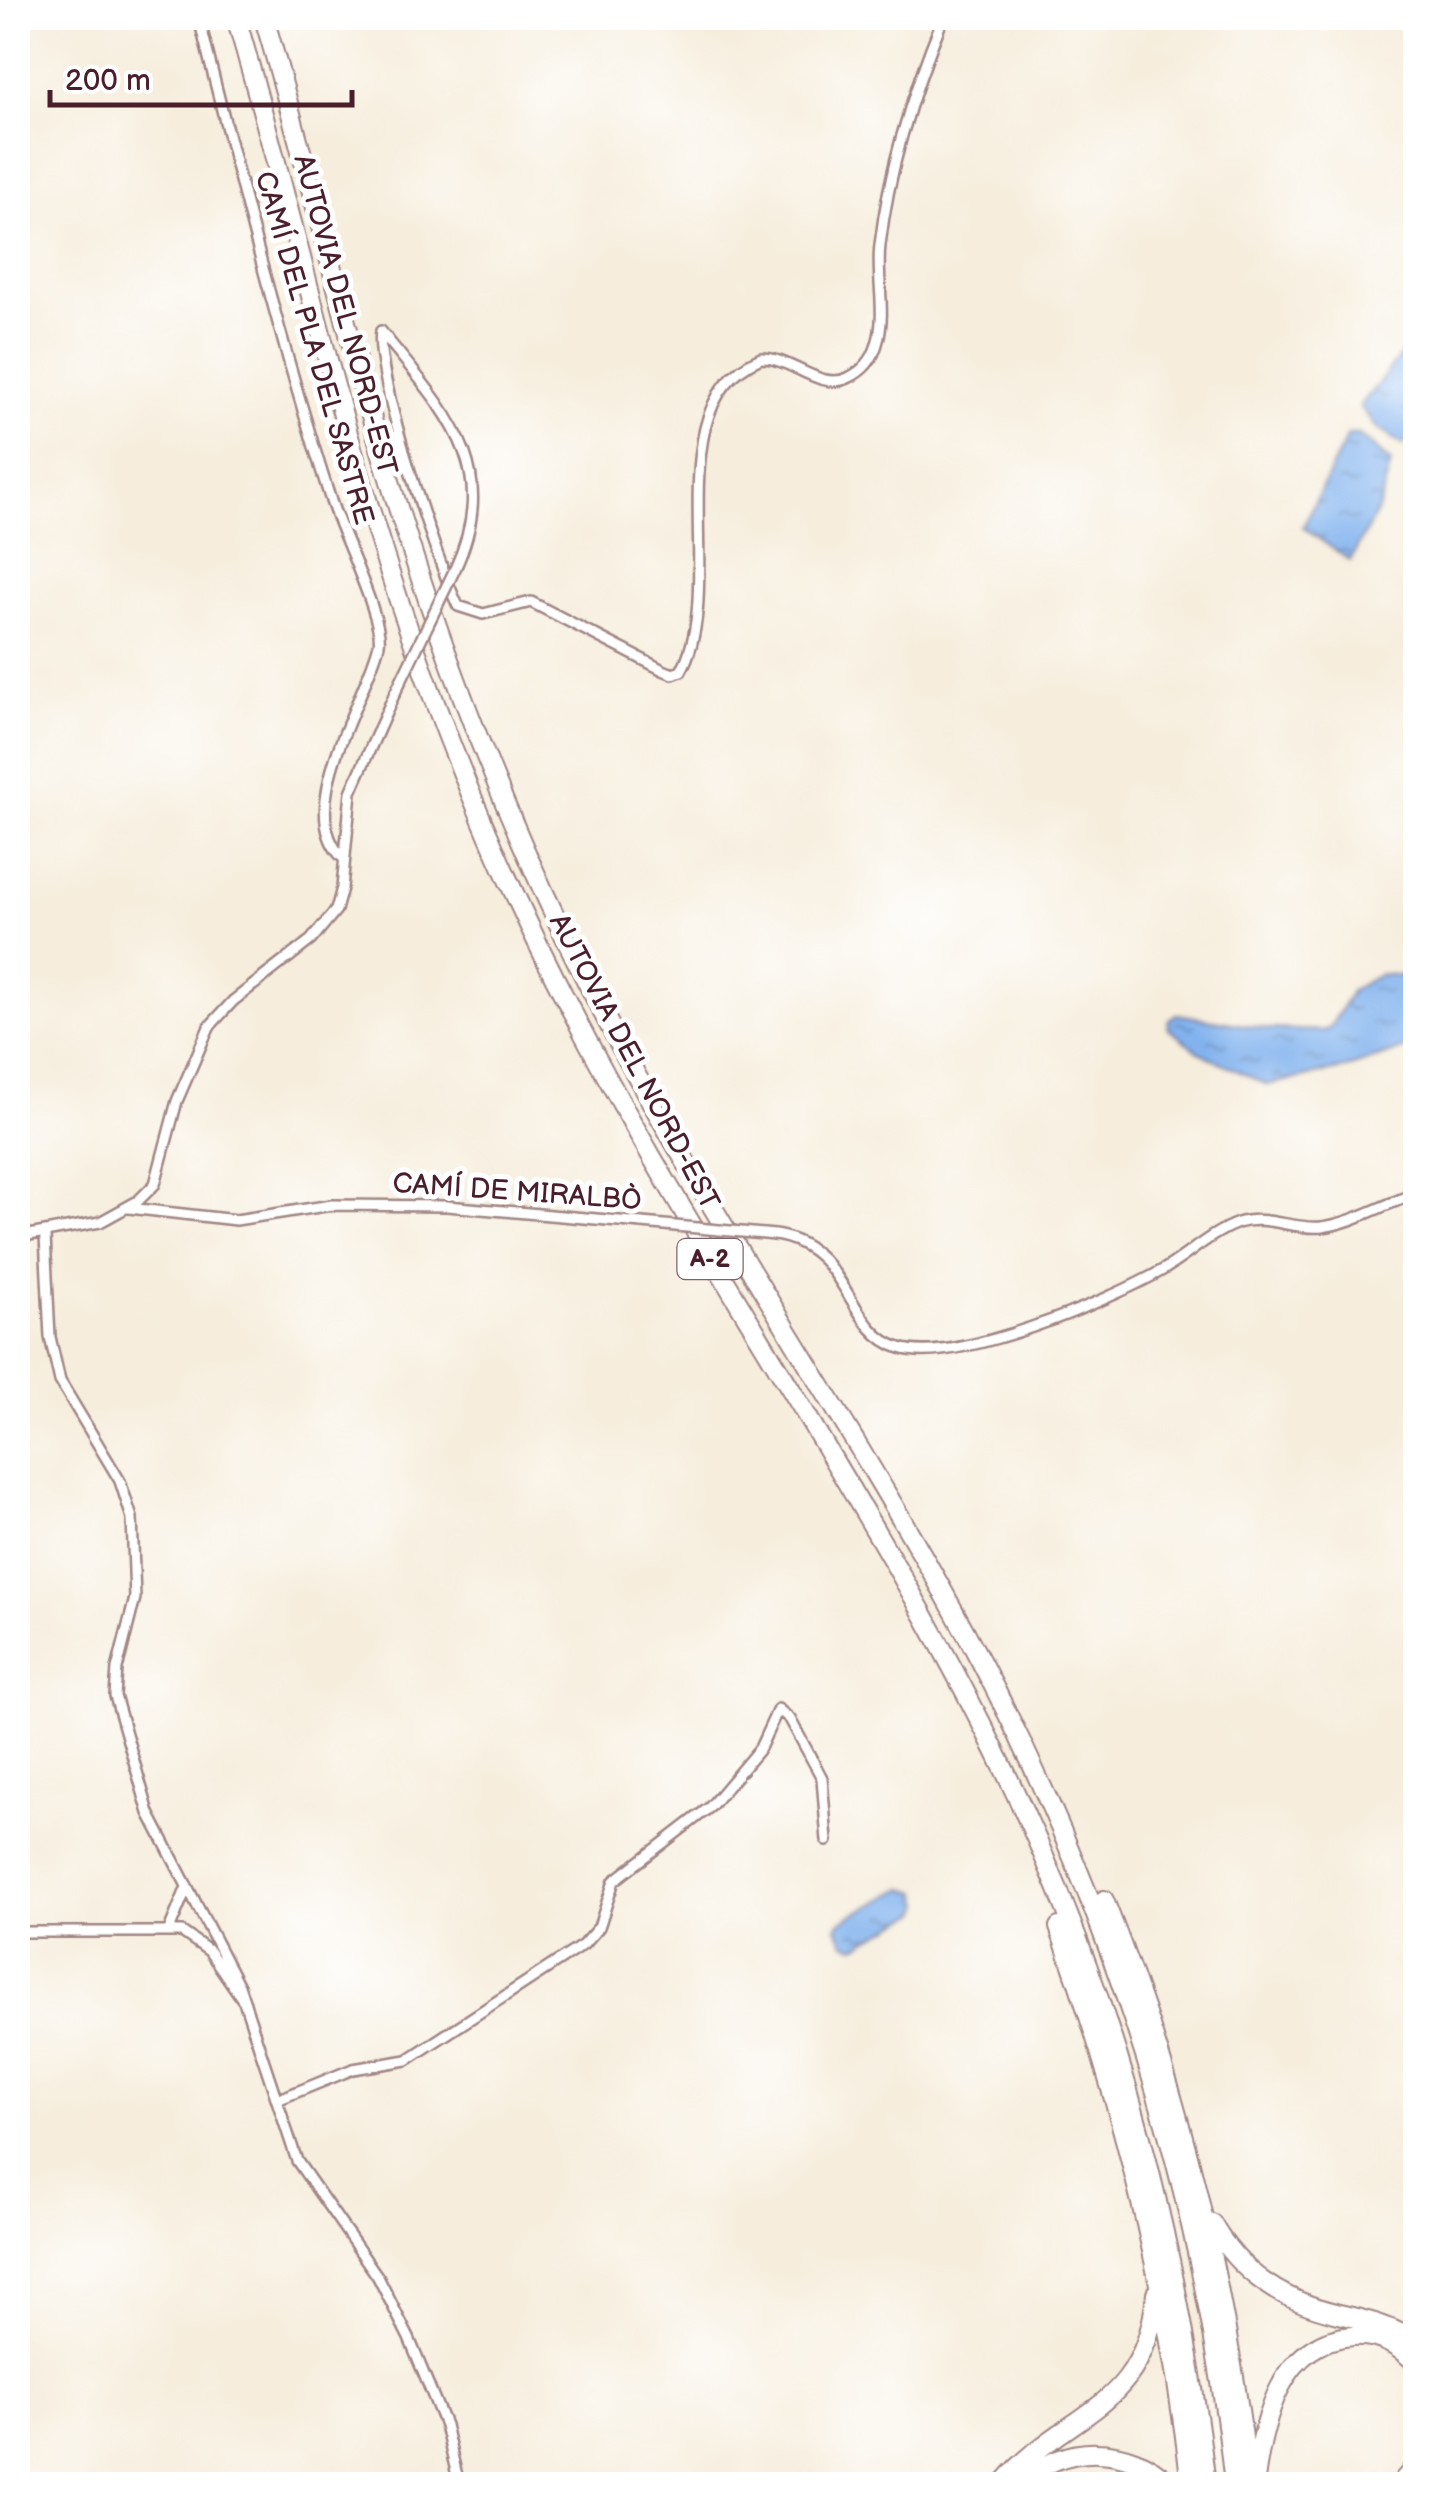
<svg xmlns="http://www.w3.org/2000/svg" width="1433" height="2502" font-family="'Balsamiq Sans',sans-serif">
	<defs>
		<pattern id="water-ripples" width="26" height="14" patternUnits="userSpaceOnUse" patternTransform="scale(2.5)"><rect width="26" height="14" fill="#82b3ee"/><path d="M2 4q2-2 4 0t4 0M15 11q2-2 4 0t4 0" fill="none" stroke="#6c91c1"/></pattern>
	</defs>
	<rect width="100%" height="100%" fill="#fff"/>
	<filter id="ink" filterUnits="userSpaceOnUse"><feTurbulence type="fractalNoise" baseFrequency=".01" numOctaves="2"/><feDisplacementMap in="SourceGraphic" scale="20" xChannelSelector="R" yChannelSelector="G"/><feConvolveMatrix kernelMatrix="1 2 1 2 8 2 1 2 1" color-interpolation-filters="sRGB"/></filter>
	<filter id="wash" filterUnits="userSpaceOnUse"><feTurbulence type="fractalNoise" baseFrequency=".0048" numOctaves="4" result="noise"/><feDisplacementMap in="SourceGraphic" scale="40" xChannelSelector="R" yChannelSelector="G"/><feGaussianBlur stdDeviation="2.25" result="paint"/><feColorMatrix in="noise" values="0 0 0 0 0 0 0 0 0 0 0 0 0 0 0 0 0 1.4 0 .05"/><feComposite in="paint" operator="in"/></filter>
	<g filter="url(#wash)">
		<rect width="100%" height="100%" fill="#f6eddc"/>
		<!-- water -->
		<path fill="url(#water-ripples)" stroke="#66698c" stroke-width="2.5" d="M1415,338V435L1403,445L1377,428L1360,406Z
			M1348,435H1359L1391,463L1379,507L1350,561L1303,527Z
			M1381,974L1415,977V1045L1347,1068L1267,1085L1199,1052L1168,1028L1169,1019L1177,1014L1267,1029L1323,1031L1330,1028L1352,990Z
			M904,1888L918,1892L922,1904L919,1912L856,1946L845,1943L837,1928L840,1922Z"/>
	</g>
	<g filter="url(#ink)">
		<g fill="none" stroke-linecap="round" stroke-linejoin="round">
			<defs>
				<path id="minor" d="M199,18C239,179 280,342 331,501C340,530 384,621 379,644C366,699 292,809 343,858
					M381,331C374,373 437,562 458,606L483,614L531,602L663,670L673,674L681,671C729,586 652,403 761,358C791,357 819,391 848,378C863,371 873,359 877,344C887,313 876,277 880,245C889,169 914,88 943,18
					M381,331C444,410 503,464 455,569
					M129,1208L236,1220L332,1205L447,1206L642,1223
					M775,1235C851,1247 845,1331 900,1348C955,1366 1110,1300 1161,1271C1186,1257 1210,1233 1238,1223C1265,1214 1294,1230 1322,1227C1354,1223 1385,1203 1416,1194
					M45,1236L50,1337L60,1381L120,1481L132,1518L135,1598L117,1669L115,1696L149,1813L239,1986L297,2161L378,2277L409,2338L445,2425L459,2484
					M18,1237L100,1222L138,1201L155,1184L177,1101L209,1027L233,1001L311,940L336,910L342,888L351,792L394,695
					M169,1930L187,1887
					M18,1932H182L209,1951L245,2003
					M277,2100L353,2069L407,2060L583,1945L599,1927L614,1881L710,1807L760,1748L778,1709L790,1719L822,1778L827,1841"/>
				<path id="motorway" d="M236,18C279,163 313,312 355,458C400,617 457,773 528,923C677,1239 894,1518 1036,1838C1127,2042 1180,2263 1206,2484
					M264,18C307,163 341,312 383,458C431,621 490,781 564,935C674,1166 822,1374 946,1597C1099,1870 1202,2172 1234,2484
					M1104,1900C1180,2088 1225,2283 1249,2484
					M1059,1927C1123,2107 1169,2294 1191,2484
					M1212,2224C1240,2273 1281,2300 1335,2313C1364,2320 1392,2325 1416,2343
					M1255,2479C1263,2421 1281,2340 1353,2336C1377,2334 1399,2346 1416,2363
					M1003,2484C1065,2409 1146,2414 1156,2293
					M1021,2484C1063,2442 1128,2443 1170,2484
					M1400,2484L1416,2466"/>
			</defs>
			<!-- minor casing -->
			<use href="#minor" stroke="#a08684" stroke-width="14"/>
			<!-- motorway casing -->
			<use href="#motorway" stroke="#a08684" stroke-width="22"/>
			<!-- minor -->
			<use href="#minor" stroke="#fff" stroke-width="9"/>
			<!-- motorway -->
			<use href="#motorway" stroke="#fff" stroke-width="18"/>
			<defs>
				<path id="minor-bridge" d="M394,695L455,569
					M642,1223L775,1235"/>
			</defs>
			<!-- minor-bridge casing -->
			<use href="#minor-bridge" stroke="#a08684" stroke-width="14" stroke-linecap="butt"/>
			<!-- minor-bridge -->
			<use href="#minor-bridge" stroke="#fff" stroke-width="9"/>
		</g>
	</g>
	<g text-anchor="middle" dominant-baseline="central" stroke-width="10" stroke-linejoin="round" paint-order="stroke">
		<!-- shield labels -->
		<rect fill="#fff" stroke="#80626b" stroke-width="2.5" x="677.5" y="1239" width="65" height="40" rx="8"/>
		<g font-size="25" font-weight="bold" fill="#4a1f2b">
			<text x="710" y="1259">A-2</text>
		</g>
		<!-- street labels -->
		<g font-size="28" fill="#4a1f2b" stroke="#fff">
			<text transform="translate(345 315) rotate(75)">AUTOVIA DEL NORD-EST</text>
			<text transform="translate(314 348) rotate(74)">CAMÍ DEL PLA DEL SASTRE</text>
			<text transform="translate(634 1062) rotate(62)">AUTOVIA DEL NORD-EST</text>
			<text transform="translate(517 1192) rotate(4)">CAMÍ DE MIRALBÒ</text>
		</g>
	</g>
	<!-- margin -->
	<rect width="1433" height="2502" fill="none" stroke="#fff" stroke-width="60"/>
	<!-- scale -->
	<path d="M50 90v15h302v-15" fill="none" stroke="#4a1f2b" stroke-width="5"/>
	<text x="65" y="90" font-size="30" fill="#4a1f2b" stroke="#ffffff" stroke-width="8" paint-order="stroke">200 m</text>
</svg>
